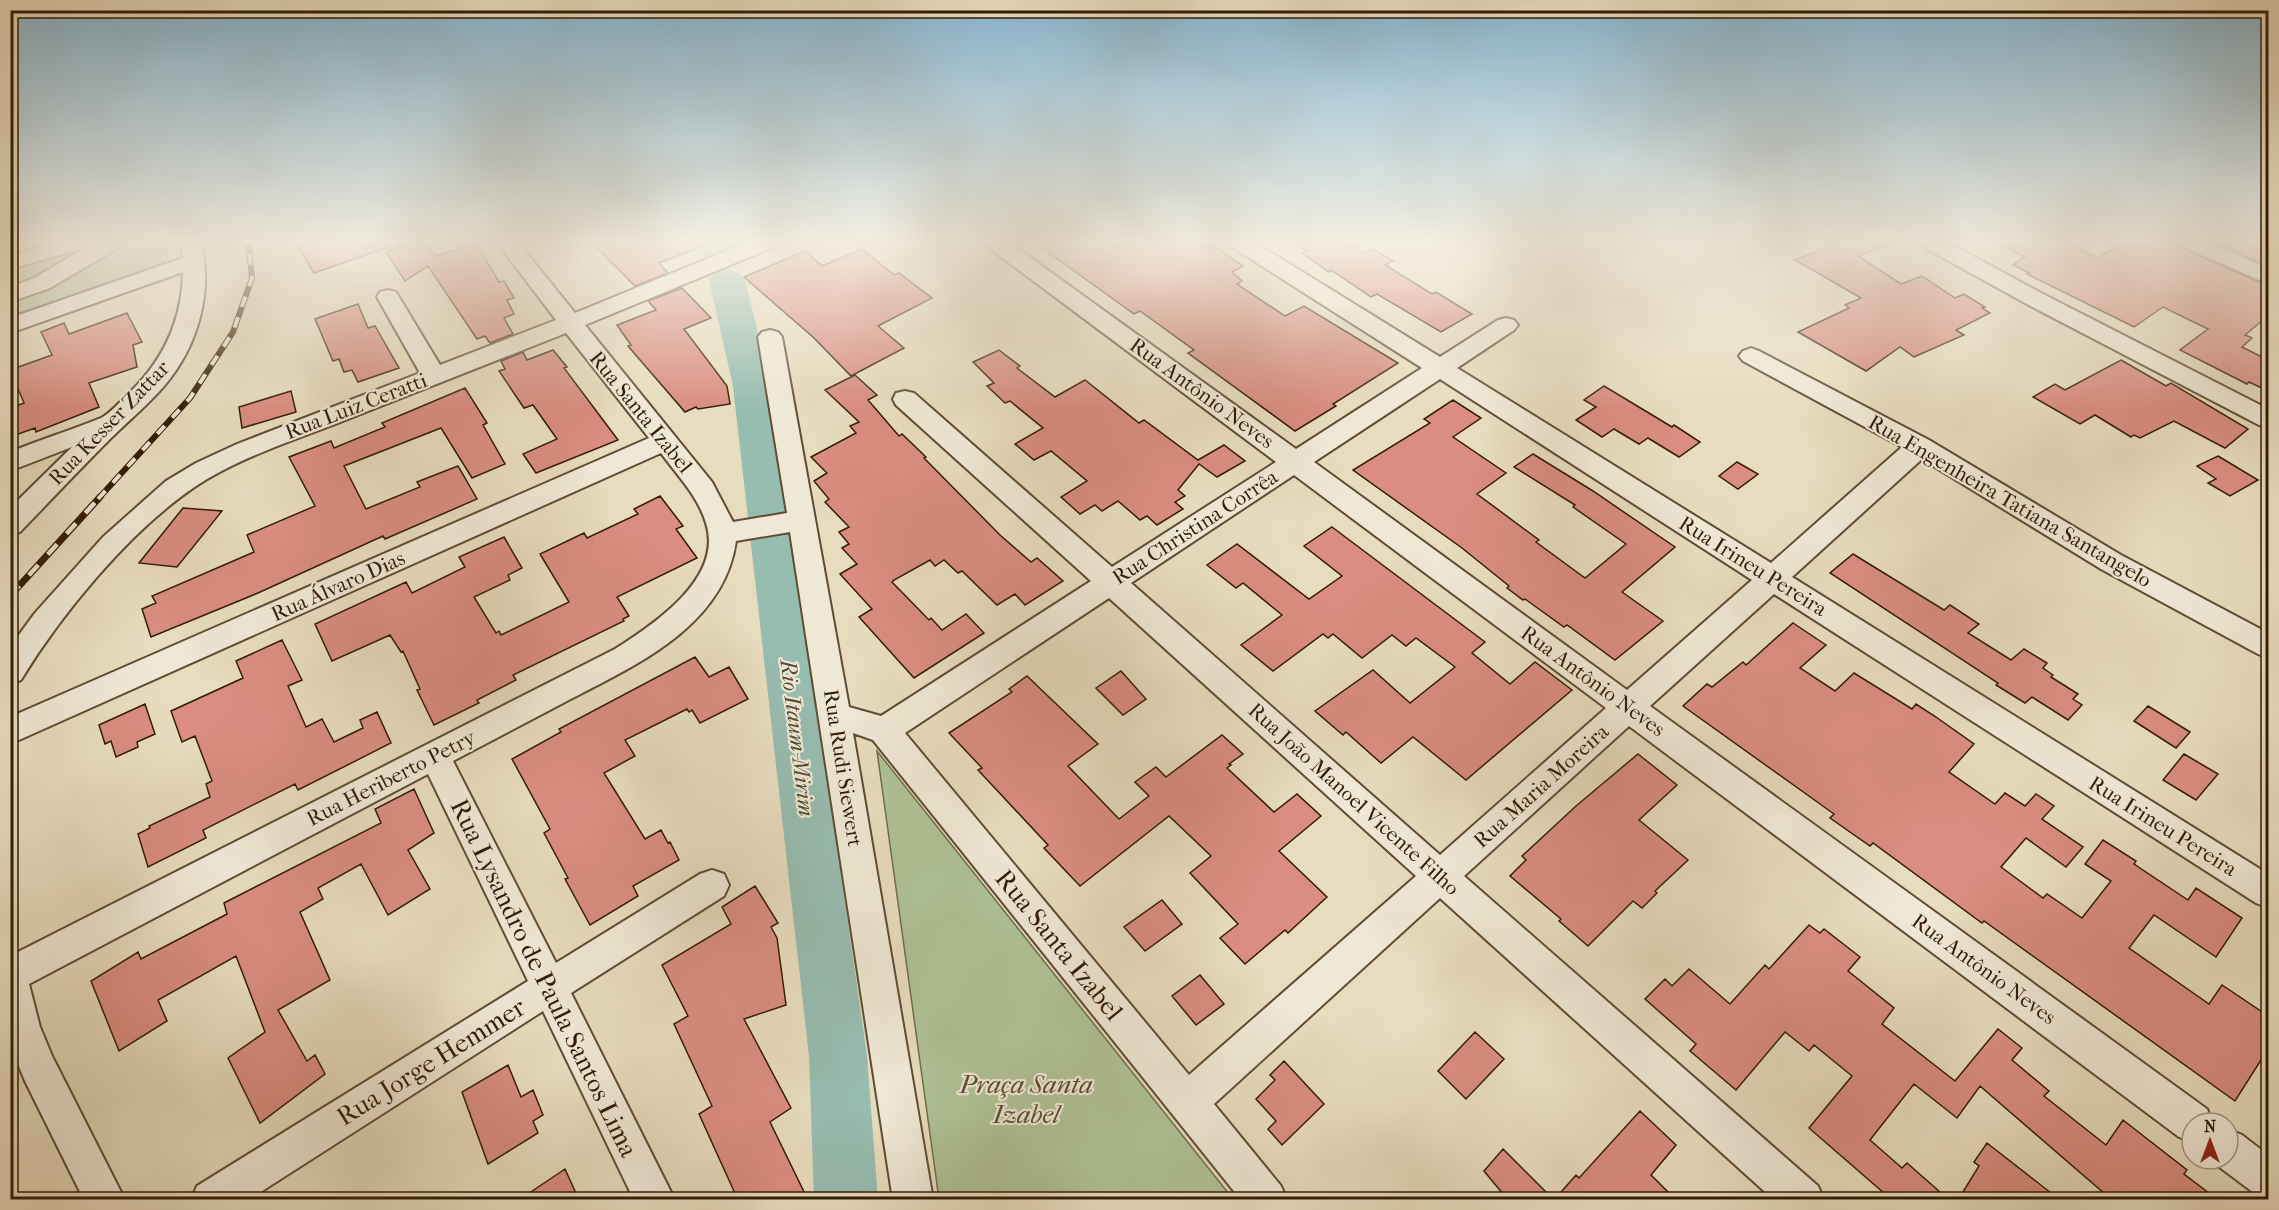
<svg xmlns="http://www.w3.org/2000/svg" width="2279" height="1210" font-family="'IM FELL French Canon',serif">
	<rect width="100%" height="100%" fill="#e7dcbe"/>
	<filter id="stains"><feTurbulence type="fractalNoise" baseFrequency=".00333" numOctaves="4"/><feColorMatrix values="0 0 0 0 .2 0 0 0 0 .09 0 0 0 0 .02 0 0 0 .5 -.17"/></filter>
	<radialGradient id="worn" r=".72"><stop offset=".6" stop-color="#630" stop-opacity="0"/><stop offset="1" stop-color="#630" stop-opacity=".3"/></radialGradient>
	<!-- green -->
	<path fill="#afc296" stroke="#706f4e" stroke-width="1.5" d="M11,240H166L168,258L159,265L11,318Z
		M877,751L1233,1199H939Z"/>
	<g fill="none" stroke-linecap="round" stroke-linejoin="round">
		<!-- river -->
		<path fill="#97bcb0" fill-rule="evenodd" d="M698,240H732V249L727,256L715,259L703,256L698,249Z
			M727,269L739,273L745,280L771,386L867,1056L878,1200H814L809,1056L733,386L709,280L715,273Z"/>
	</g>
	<!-- building -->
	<path fill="#da8d80" stroke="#321c05" stroke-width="1.5" d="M294,240H400V243L314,273Z
		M419,240L423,246L427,244L435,256L476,243L499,282L504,281L514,298L507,300L514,314L504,318L513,334L490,343L485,336L477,339L428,266L405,281L386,252Z
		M616,240H716V241L659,263L668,273L635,286L596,247Z
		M1031,240H1196L1209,248L1214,246L1243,266L1232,272L1242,281L1237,284L1285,316L1304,306L1398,363L1333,404L1336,406L1295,431L1188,353L1194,350L1140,311L1134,314Z
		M1290,240H1342L1364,253L1373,249L1393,261L1385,265L1432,294L1436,292L1472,314L1441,332L1377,294L1371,297L1331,270L1329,272L1302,253L1307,250Z
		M1847,240H1898L1858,256L1901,284L1922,276L1955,298L1964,294L1985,307L1982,308L1990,313L1956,330L1964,335L1914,357L1900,347L1866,371L1798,332L1849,308L1845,305L1861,298L1795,260Z
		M1992,240H2061L2098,258L2127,240H2175L2179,247L2268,286V316L2245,335L2252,338L2242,347L2268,360V391L2249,382L2247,384L2180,350L2208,329L2163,307L2134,327L2027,274L2029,273L2013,265L2025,257Z
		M2209,240H2268V267Z
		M862,249L894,275L899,273L932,298L878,326L904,348L851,376L814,338L744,277L805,251L822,266Z
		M682,288L711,318L684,329L727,386L730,404L698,409L696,407L685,412L628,346L631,345L617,325L656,310L648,301Z
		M358,304L368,328L375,326L399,368L358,382L352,370L344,372L339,359L333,361L315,319Z
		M127,313L142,342L133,345L137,367L89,383L99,407L36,432L35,428L10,437V408L24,403L10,370L52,355L41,332L64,323L69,334Z
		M553,350L567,367L564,368L618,440L536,473L523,454L557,439L533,405L524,408L499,371L505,369L501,361L523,352L527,360Z
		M999,350L1020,366L1017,368L1055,397L1085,380L1139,423L1144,420L1198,460L1224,445L1245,461L1217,477L1199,464L1178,490L1185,496L1175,502L1183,509L1157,525L1147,516L1140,520L1118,501L1102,511L1095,505L1080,514L1061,497L1087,481L1051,451L1034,460L1015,444L1043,428L1010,401L1005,403L987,386L994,383L973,362Z
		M2121,360L2166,386L2171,383L2248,429L2225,448L2174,421L2140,438L2134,435L2131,437L2095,415L2080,424L2033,397L2055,384L2065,390Z
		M855,375L877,395L868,400L899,436L902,434L926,457L924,458L1000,535L1031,562L1037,558L1063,581L1025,605L1015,594L997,605L962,571L958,573L944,560L935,566L930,560L894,580L892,582L929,620L931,618L942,630L966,614L984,633L914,678L859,617L872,609L840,574L857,564L842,548L849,544L839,532L849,527L825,502L829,499L814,481L827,473L811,457L856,433L850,426L859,422L825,390Z
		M1604,386L1672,427L1674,425L1700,442L1679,457L1648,438L1639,444L1614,429L1602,437L1576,420L1596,407L1584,400Z
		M465,388L487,423L483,425L505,464L472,478L441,428L344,466L366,509L420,487L417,482L458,466L477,499L385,539L383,536L258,593L151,637L142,609L156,603L152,596L254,552L247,535L315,506L289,457L331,441L334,448L385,427L382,423Z
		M291,391L296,412L242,428L239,407Z
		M1453,400L1481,418L1453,437L1506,473L1477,494L1539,540L1536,542L1585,578L1626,544L1573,507L1575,505L1514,467L1533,454L1593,491L1675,547L1622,592L1663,621L1615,660L1567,625L1564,627L1525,599L1523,600L1507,588L1509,586L1462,548L1353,470L1430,423L1424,419Z
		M2218,456L2258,480L2230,496L2208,483L2216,479L2197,466Z
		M1737,462L1758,474L1738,489L1719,476Z
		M660,496L683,526L676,529L697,558L617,597L629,616L623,619L624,621L513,675L516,680L477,700L479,703L434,725L417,690L420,689L403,651L401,652L390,635L332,661L315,624L406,582L412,593L465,567L459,557L504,537L522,568L508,575L510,580L474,597L496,633L499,631L501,635L569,602L540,554L584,533L587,538L638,514L634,509Z
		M183,508L222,511L177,567L139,563Z
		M1332,527L1485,642L1472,653L1510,684L1535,662L1572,690L1466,780L1413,737L1381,763L1346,732L1343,735L1315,711L1373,670L1410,703L1455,667L1416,638L1406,646L1392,635L1362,658L1333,634L1328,638L1323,634L1273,671L1241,645L1282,615L1243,583L1236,588L1207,565L1237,544L1309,599L1342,576L1304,546Z
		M1853,554L1944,610L1950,605L1979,624L1968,633L2011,660L2024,649L2047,663L2043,668L2053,675L2051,677L2078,694L2073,699L2082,705L2068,720L2032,697L2025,703L1996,685L1998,683L1830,573Z
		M1793,623L1826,645L1800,668L1835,691L1854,673L1912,709L1916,704L1936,717L1974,744L1949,772L1995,804L2005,793L2025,806L2036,794L2054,806L2042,819L2083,847L2066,867L2026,838L2001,867L2043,898L2047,894L2082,918L2111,881L2085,864L2103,840L2136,861L2134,864L2188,900L2196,888L2242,918L2216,957L2154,915L2129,948L2209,1004L2222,985L2268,1016V1049L2235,1101L1984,921L1982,923L1873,843L1870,846L1830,818L1834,814L1683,706L1707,684L1712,687L1743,662L1746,665Z
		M282,640L302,680L288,686L306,727L322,719L334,742L363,728L360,720L377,712L391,743L298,790L295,784L203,830L206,838L148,867L138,834L150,828L149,826L210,797L206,784L212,781L195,736L182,742L171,711L243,678L236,661Z
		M695,657L709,677L729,667L748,699L700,723L692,710L689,712L687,709L625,740L635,756L604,773L645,839L661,830L668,843L670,842L679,860L633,886L638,896L590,925L565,879L568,878L544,833L550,829L512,759L561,732L559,729Z
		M1121,671L1146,699L1123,715L1096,688Z
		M1027,676L1098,744L1068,766L1119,819L1149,796L1135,782L1156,767L1166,777L1222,735L1243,754L1229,764L1231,765L1227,768L1274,812L1297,794L1321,816L1279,851L1327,897L1288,933L1285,930L1245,964L1220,938L1238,924L1190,873L1211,856L1169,816L1080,886L1044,848L1048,845L978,770L982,768L949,733L1012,692L1009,689Z
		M145,704L155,734L137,742L138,747L116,757L111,741L105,744L99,725Z
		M2148,706L2190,732L2176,748L2134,721Z
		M1638,754L1677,785L1639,820L1688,860L1655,891L1657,893L1642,908L1633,901L1588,946L1559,921L1561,919L1510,876L1526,860L1522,856L1576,806Z
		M2184,754L2218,774L2196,800L2163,780Z
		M414,789L434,833L408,850L430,889L388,915L361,864L318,888L323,899L300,912L330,980L278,1010L307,1061L315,1055L325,1074L260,1123L228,1058L265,1032L236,956L158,1000L167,1021L119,1051L91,981L138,952L141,959L227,914L224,903L381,823L375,809Z
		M755,886L778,923L771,927L777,938L786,1005L744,1019L791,1108L770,1122L808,1200H738L699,1114L712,1106L674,1024L688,1016L662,965L731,924L722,907Z
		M1162,900L1182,924L1145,951L1124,927Z
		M1809,925L1820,933L1824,929L1860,957L1848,971L1894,1008L1882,1024L1955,1081L1998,1029L2022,1048L2012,1060L2049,1091L2044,1096L2106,1145L2123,1120L2187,1170L2184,1174L2218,1200H2112L1980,1086L1957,1118L1914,1084L1870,1140L1902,1168L1907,1163L1949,1200H1892L1809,1128L1852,1076L1814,1045L1809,1051L1785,1032L1736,1090L1690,1051L1696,1044L1645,999L1665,979L1672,986L1689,969L1730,1004L1765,965L1769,969Z
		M1200,975L1224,1004L1196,1025L1172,996Z
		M1475,1032L1504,1059L1466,1099L1438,1071Z
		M1284,1061L1324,1104L1282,1145L1268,1129L1276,1121L1256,1099L1275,1080L1270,1075Z
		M508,1065L521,1097L533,1090L543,1115L533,1121L538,1133L488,1164L462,1092Z
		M1640,1111L1676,1145L1651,1175L1676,1200H1554L1576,1175L1579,1178Z
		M1987,1143L2060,1200H1958L1979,1166L1974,1162Z
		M1503,1149L1554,1200H1508L1484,1171Z
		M565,1169L579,1200H519Z"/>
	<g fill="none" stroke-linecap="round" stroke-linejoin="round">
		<defs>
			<path id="minor" d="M69,240H126L123,245L50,288L10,302V287L34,278L85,248L10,269V256Z
				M180,240H200C214,290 198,346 165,385C148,405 128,421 109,440C79,470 50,501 20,532L10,535V508L72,447L10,471V452C40,440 71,430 101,418C109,414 118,404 125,397C162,363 182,323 183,272L10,333V318L183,258Z
				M495,240H516L575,313L753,240H781L779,245L585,325L712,482L733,522L787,513L758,337L762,332L770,330L778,332L782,337L849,707L881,716L1091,581L896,405L893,399L896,393L905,391L914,393L1112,567L1276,462L985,245L983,240H1006L1296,449L1422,368L1229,245L1227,240H1251L1440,357L1498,320L1506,318L1514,320L1518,325L1514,330L1457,368L1771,563L1902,447L1743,361L1739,356L1743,351L1751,348L1759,351L1929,440L2121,555L2268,633V658L2258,654L2101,569L1922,459L1792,577L2268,874V908L2256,903L1774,594L1650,706L2207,1109L2212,1123H2192V1142L2179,1137L1629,726L1464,876L1818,1186L1824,1200H1774L1440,898L1214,1104L1281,1186L1287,1200H1241L873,740L853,733L933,1200H893L790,532L736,541C724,627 634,666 567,701C529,721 491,741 453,761L556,963L700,874L712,870L724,874L729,885L724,896L571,993L675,1200H634L543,1011L248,1200H191L197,1186L528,981L428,774L29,984L40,1027L52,1056L125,1200H84L25,1081L10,1045V956L615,649C654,624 724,578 706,523C698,496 677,475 661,453L10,744V717L649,438L566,333C490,363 414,393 338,423C289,442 236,459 193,488C128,533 62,613 21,680L10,684V647L35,613L103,537L166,481L196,463L237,444L420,373L377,297L380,292L388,290L396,292L440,365L556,320ZM1440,379L1752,580L1627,690L1314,462ZM1294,475L1606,708L1440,855L1131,583ZM1109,598L1416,876L1189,1075L905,733Z
				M1917,240H1943L2041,293L2268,409V427L2259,425L2025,303L1920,245Z
				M2177,240H2205L2268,269V284L2180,245Z
				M2228,1129L2242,1135L2268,1155V1199L2254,1193L2214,1163L2213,1159H2228Z"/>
		</defs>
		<!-- minor casing -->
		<use href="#minor" stroke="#5f4c33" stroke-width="4"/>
		<!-- minor -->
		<use href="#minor" fill="#efe8d5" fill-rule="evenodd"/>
		<defs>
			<path id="rail-far1" d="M98,499L190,398L233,332L252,278L248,240"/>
			<path id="rail" d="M10,596L100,497"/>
		</defs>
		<!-- rail-far1 casing -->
		<use href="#rail-far1" stroke="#321c05" stroke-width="6"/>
		<!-- rail casing -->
		<use href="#rail" stroke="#321c05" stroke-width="7"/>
		<!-- rail-far1 -->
		<use href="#rail-far1" stroke="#efe8d5" stroke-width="4" stroke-dasharray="11" stroke-linecap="butt"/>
		<!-- rail -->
		<use href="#rail" stroke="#efe8d5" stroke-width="4.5" stroke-dasharray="14" stroke-linecap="butt"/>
	</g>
	<!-- sky -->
	<linearGradient id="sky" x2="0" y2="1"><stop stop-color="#87b7d2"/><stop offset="0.59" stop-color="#f4efe2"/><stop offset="1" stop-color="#f4efe2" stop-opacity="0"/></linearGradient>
	<rect width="2279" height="409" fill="url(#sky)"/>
	<g text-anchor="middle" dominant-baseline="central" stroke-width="4.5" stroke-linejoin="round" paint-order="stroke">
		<!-- street labels -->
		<g font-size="21" fill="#321c05" stroke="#efe8d5">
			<text transform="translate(1202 393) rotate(36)">Rua Antônio Neves</text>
			<text transform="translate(356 406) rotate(-21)">Rua Luiz Ceratti</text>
			<text transform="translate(641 412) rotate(51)">Rua Santa Izabel</text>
			<text transform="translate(109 423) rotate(-46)">Rua Kesser Zattar</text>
			<text transform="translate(2010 501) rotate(30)">Rua Engenheira Tatiana Santangelo</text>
			<text transform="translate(1195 527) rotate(-33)">Rua Christina Corrêa</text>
			<text transform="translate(1753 566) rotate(32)">Rua Irineu Pereira</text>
			<text transform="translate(338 586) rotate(-24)">Rua Álvaro Dias</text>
			<text transform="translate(1593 681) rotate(36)">Rua Antônio Neves</text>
			<text transform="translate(843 768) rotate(81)">Rua Rudi Siewert</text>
			<text transform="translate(391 778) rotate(-27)">Rua Heriberto Petry</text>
			<text transform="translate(1541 786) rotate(-42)">Rua Maria Moreira</text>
			<text transform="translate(1354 799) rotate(42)">Rua João Manoel Vicente Filho</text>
			<text transform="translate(2163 826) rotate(32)">Rua Irineu Pereira</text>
			<text transform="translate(1984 969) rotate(36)">Rua Antônio Neves</text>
		</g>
		<!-- water labels -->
		<g font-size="22" font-style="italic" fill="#504c38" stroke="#efe8d5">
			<text transform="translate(797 738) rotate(83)">Rio Itaum-Mirim</text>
		</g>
		<!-- near-street labels -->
		<g font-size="26" fill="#321c05" stroke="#efe8d5">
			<text transform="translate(1059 945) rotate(51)">Rua Santa Izabel</text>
			<text transform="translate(544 978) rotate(64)">Rua Lysandro de Paula Santos Lima</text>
			<text transform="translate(431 1062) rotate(-32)">Rua Jorge Hemmer</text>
		</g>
		<!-- near-park labels -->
		<g font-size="26" font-style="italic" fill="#584e30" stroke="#efe8d5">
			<text x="1026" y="1084">Praça Santa<tspan x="1026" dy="30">Izabel</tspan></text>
		</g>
	</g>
	<!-- margin -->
	<rect width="2279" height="1210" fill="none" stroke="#e7dcbe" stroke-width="36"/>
	<rect x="12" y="12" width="2255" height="1186" fill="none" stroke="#321c05" stroke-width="3"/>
	<rect x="18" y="18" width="2243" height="1174" fill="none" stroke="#321c05" stroke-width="1.5"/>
	<!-- north arrow -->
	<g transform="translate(2210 1141)"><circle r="28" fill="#efe8d5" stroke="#a39682" stroke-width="1.5"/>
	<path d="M0-4.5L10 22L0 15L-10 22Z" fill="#8f2418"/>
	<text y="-9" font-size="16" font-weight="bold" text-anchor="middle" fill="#321c05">N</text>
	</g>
	<rect width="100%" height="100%" filter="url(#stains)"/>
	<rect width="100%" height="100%" fill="url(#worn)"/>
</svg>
